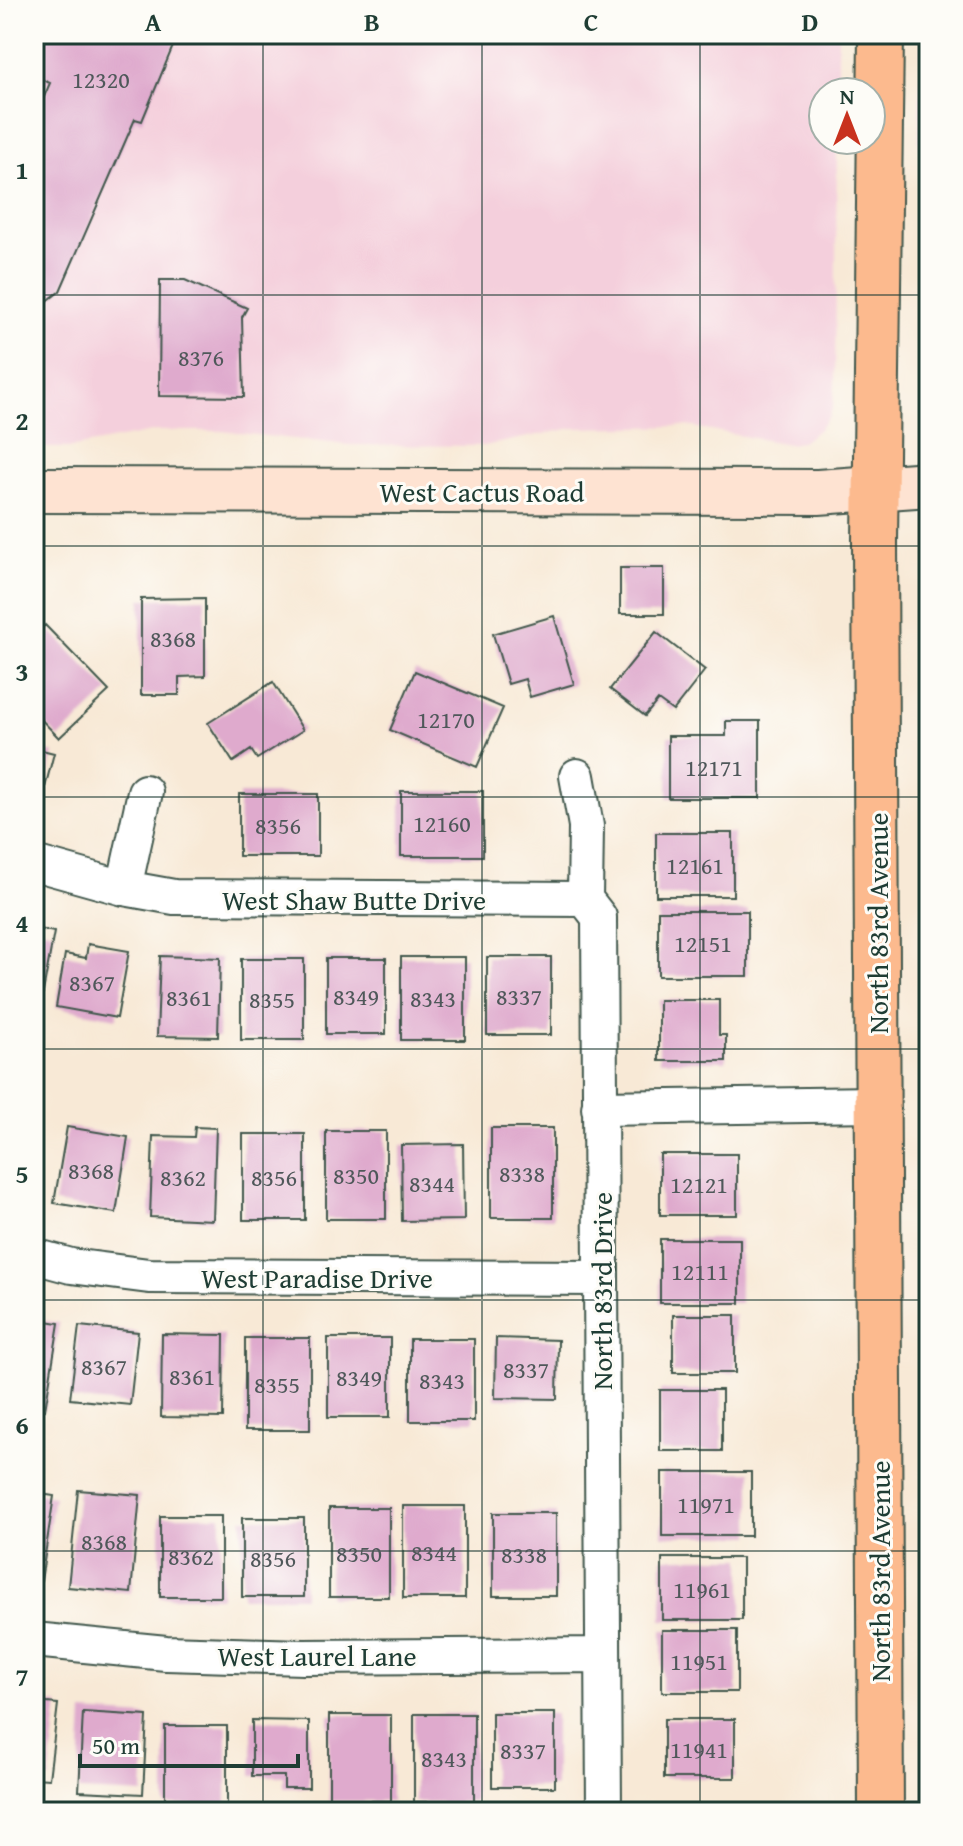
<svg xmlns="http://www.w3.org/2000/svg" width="963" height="1846" font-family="'Gentium Book Plus',serif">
	<rect width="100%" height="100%" fill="#fdfcf7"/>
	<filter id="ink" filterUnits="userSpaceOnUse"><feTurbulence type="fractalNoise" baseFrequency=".0125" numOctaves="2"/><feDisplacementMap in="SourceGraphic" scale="16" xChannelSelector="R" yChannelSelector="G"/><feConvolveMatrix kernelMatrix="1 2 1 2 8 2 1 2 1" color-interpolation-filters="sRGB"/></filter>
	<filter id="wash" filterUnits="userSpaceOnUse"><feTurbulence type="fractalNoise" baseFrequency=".006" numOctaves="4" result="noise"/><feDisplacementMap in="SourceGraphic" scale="32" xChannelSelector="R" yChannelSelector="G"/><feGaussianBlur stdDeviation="1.8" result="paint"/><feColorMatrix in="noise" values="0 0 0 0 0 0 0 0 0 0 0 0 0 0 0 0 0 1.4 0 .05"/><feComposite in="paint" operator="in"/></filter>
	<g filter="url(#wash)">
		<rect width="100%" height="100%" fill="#f8e9d6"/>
		<!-- built -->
		<path fill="#f4cfdc" d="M34,34H838V92H823V140H837L835,384L833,407L828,418L818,430L802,442L788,444L687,426L573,428L484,446L350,445L221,431H157L69,448H34Z
			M921,34H929V189L919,143Z"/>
		<g id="blocks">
			<!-- building -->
			<path fill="#dfaacd" d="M34,34H178L142,121L135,119L60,291L46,302H34V120L50,83L34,76Z
				M160,280H185L247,308L242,317L244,397L159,396Z
				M620,568H664V614H620Z
				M205,598V676L179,677V695H141V599Z
				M554,616L574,684L530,697L525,679L508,684L493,634Z
				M45,625L109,691L59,738L34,712V636Z
				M656,632L705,670L673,711L658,700L645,716L610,689Z
				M415,671L503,708L477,767L390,730Z
				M273,682L303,730L257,759L251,750L233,762L208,723Z
				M726,721H760V798H668V736H726Z
				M34,748L54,753L39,811L34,810Z
				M401,791H483V856H401Z
				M239,794H318V856H239Z
				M656,833H733V896H656Z
				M658,911H748V976H658Z
				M34,928L54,932L38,1020L34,1019Z
				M88,944L129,951L117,1018L56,1007L65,954L86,958Z
				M160,956L220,958L218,1037L157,1036Z
				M401,957H465V1040H401Z
				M487,957H551V1035H487Z
				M326,958H386V1034H326Z
				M241,959H304V1040H241Z
				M659,1000H719V1035H726V1061H659Z
				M67,1127L128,1137L116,1213L54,1203Z
				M195,1127L216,1128L213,1220L150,1217L153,1136L194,1137Z
				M491,1128H553V1218H491Z
				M326,1131H386V1219H326Z
				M243,1134H305V1220H243Z
				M463,1144L464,1220L402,1221L401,1145Z
				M660,1154H737V1215H660Z
				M660,1239H740V1303H660Z
				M673,1315H735V1373H673Z
				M34,1319L59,1323L45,1410L34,1408Z
				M79,1326L138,1332L130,1405L70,1399Z
				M162,1334L224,1335L223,1418L161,1417Z
				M245,1338H310V1430H245Z
				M328,1338H390V1417H328Z
				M496,1338L558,1340L557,1399L495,1398Z
				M410,1339H474V1421H410Z
				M660,1390H722V1451H660Z
				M662,1472H751V1536H662Z
				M78,1490L140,1495L131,1593L68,1587Z
				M34,1493L54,1496L41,1581L34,1580Z
				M403,1506H465V1598H403Z
				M329,1508H389V1597H329Z
				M493,1513H556V1596H493Z
				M160,1516H221V1597H160Z
				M242,1518H304V1597H242Z
				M662,1558H742V1620H662Z
				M662,1630H737V1692H662Z
				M34,1702L58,1704L49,1779L34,1778Z
				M83,1712L147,1716L143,1794L79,1791Z
				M492,1713H555V1787H492Z
				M414,1714H474V1802H414Z
				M329,1715H391V1801H329Z
				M664,1719H735V1778H664Z
				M252,1720L309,1721V1788H284V1776H252Z
				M165,1726H227V1805H165Z"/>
		</g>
	</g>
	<g filter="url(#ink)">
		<use href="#blocks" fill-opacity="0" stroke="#40574c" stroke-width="2"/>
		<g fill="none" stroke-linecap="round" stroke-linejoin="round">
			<defs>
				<path id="minor" d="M577,776L586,826L585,899L599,917L604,1812
					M34,863L124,888L174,897L585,899
					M124,888L145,792
					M599,1108L877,1104
					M34,1256L71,1266L149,1276L601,1278
					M34,1640L166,1653L303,1657L602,1655"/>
				<path id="secondary" d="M34,490L818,492L929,484"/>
				<path id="primary" d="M881,1812L875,542L881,34"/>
			</defs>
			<!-- minor casing -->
			<use href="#minor" stroke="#40574c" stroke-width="38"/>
			<!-- secondary casing -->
			<use href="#secondary" stroke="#40574c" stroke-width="48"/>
			<!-- primary casing -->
			<use href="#primary" stroke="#40574c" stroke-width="48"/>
			<!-- minor -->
			<use href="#minor" stroke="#fff" stroke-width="34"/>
			<!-- secondary -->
			<use href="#secondary" stroke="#fee3d2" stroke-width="44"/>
			<!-- primary -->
			<use href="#primary" stroke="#fcba8e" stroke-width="44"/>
		</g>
	</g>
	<!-- grid -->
	<path fill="none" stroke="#1f3d34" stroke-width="2" stroke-opacity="0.55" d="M263,34V1812M482,34V1812M700,34V1812M34,295H929M34,546H929M34,797H929M34,1049H929M34,1300H929M34,1551H929"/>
	<g text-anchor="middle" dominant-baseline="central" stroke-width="6" stroke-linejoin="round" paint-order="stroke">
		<!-- number labels -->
		<g font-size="24" fill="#4f585a">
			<text x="101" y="79">12320</text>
			<text x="201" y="357">8376</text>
			<text x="173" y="638">8368</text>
			<text x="446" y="719">12170</text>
			<text x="714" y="767">12171</text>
			<text x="442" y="823">12160</text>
			<text x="278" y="825">8356</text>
			<text x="695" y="865">12161</text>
			<text x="703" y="943">12151</text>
			<text x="92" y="982">8367</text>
			<text x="356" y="996">8349</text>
			<text x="519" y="996">8337</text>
			<text x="189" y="997">8361</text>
			<text x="433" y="998">8343</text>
			<text x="272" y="999">8355</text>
			<text x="91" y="1170">8368</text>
			<text x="522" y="1173">8338</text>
			<text x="356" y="1175">8350</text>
			<text x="183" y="1177">8362</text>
			<text x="274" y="1177">8356</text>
			<text x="432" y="1183">8344</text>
			<text x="699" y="1184">12121</text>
			<text x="700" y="1271">12111</text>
			<text x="104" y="1366">8367</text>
			<text x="526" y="1369">8337</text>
			<text x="192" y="1376">8361</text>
			<text x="359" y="1377">8349</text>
			<text x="442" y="1380">8343</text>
			<text x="277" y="1384">8355</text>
			<text x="706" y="1504">11971</text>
			<text x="104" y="1541">8368</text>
			<text x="434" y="1552">8344</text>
			<text x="359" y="1553">8350</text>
			<text x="524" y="1554">8338</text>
			<text x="191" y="1556">8362</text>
			<text x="273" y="1558">8356</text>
			<text x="702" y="1589">11961</text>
			<text x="699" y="1661">11951</text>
			<text x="699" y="1749">11941</text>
			<text x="523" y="1750">8337</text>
			<text x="444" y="1758">8343</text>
		</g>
		<!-- street labels -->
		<g font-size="28" fill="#1f3d34" stroke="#fdfcf7">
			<text x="482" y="491">West Cactus Road</text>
			<text x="354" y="899">West Shaw Butte Drive</text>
			<text transform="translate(877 923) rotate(-90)">North 83rd Avenue</text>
			<text x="317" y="1277">West Paradise Drive</text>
			<text transform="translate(601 1291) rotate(-90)">North 83rd Drive</text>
			<text transform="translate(879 1571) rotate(-90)">North 83rd Avenue</text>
			<text x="317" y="1655">West Laurel Lane</text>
		</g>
	</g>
	<!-- margin -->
	<rect width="963" height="1846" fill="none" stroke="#fdfcf7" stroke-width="88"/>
	<!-- north arrow -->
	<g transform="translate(847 116)"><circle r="38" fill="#fdfcf7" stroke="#a4b0a9" stroke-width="2"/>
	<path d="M0-6L14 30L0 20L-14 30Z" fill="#c8321e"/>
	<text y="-12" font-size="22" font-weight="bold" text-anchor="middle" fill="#1f3d34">N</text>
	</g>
	<!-- scale -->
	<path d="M80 1754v12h218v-12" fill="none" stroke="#1f3d34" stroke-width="4"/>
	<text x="92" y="1754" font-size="24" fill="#1f3d34" stroke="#fdfcf7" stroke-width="6" paint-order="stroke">50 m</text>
	<rect x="44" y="44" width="875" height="1758" fill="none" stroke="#1f3d34" stroke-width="3"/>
	<g font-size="26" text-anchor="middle" font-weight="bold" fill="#1f3d34">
		<text x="153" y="31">A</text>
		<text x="372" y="31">B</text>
		<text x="591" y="31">C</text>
		<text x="810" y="31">D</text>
		<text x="22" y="179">1</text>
		<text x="22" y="430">2</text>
		<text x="22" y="681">3</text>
		<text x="22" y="932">4</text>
		<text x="22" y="1183">5</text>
		<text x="22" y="1434">6</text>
		<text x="22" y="1686">7</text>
	</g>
</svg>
